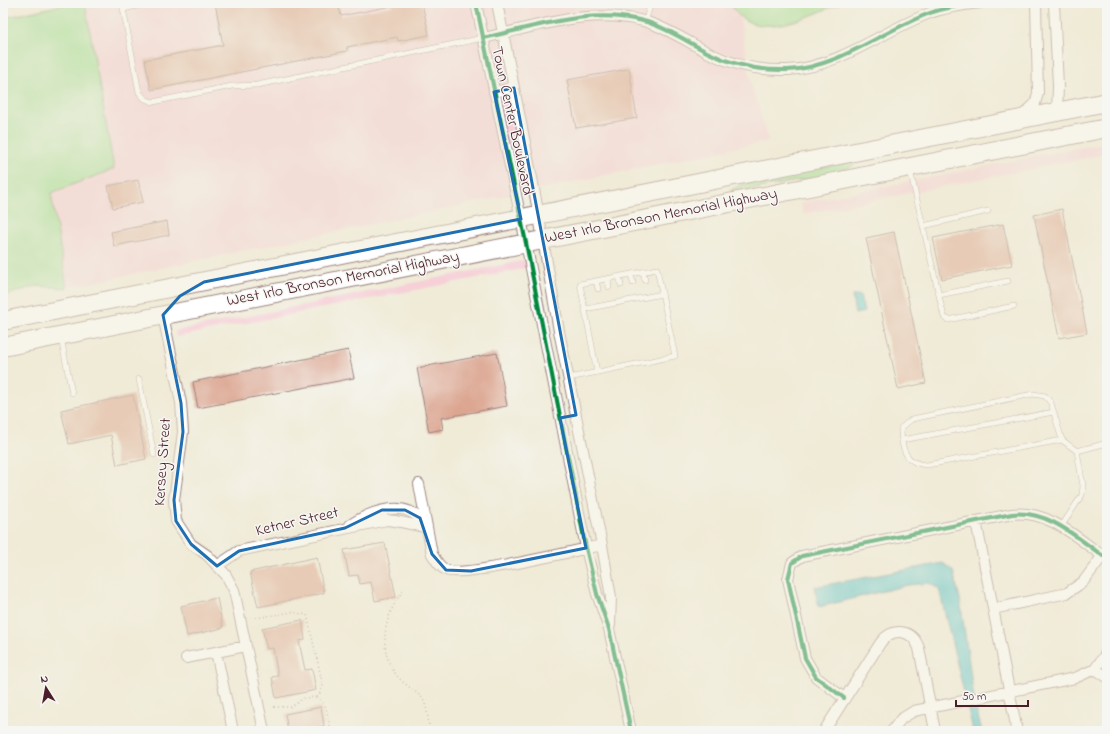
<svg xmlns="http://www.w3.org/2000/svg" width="1110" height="734" font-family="'Indie Flower',sans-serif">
	<rect width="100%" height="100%" fill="#f6f6f2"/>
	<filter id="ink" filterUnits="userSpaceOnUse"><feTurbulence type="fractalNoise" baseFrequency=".025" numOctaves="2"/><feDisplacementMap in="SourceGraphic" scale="8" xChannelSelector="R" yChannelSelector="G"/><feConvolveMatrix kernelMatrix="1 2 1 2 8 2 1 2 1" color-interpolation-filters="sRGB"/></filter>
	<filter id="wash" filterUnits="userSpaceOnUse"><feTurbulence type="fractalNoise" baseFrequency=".012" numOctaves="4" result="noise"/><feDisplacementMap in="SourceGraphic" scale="16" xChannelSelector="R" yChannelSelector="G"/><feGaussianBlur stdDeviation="0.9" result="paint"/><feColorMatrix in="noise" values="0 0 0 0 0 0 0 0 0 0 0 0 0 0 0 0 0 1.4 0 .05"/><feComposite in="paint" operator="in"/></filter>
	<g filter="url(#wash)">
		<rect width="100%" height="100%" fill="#f0ebd7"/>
		<!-- built -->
		<path fill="#f6cfd7" d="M85,3H730L734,11L740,17L751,83L769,141L67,288L51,193L114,169Z
			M1107,142V154L803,214L801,203Z
			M526,260L527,268L176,337L175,331Z"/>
		<!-- green -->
		<path fill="#9fde93" stroke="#747e5f" d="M71,3H85L114,169L51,193L67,288L36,286L3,296V18Z
			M730,3H841C809,16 751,46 730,3Z
			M853,161L854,165L834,174L733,193L729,191L745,183Z"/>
		<!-- water -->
		<path fill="#56c4cc" stroke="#50727c" d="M860,295L864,312L855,314L852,296Z
			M943,563L953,571L960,599L975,705L982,731H972V726L939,589L929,583L908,585L819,607L814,587Z"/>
		<g id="blocks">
			<!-- building -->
			<path fill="#dca590" d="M215,3H338L341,16L392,6V3H422L429,35L398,41L397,37L347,47V51L151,90L145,60L223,45Z
				M629,69L637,118L576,128L567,80Z
				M138,180L143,202L113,208L108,186Z
				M1062,209L1087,333L1059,338L1034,215Z
				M167,221L169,235L114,246L111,232Z
				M1003,224L1012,265L942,279L933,238Z
				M894,232L926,383L898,389L866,238Z
				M348,350L354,378L198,408L193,382Z
				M497,353L507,406L441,418L443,429L429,432L417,368Z
				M133,395L146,459L117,465L111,435L69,444L61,410Z
				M385,543L396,597L375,601L371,582L360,584L358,575L349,576L344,550Z
				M317,557L324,593L258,607L250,572Z
				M217,598L223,628L187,636L181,606Z
				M302,620L305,640L299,641L305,670L312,669L316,690L276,698L272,677L278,676L273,648L267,649L262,628Z
				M321,707L324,726L319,727L320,731H288L285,714Z"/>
		</g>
	</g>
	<g filter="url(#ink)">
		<use href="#blocks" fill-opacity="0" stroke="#9d8581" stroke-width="1"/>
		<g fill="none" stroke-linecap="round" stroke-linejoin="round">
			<defs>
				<path id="lane" d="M122,3L139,92L145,99L153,102L232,86L257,85L483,38
					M123,9L151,3
					M645,22L651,3
					M910,170L923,226L988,211
					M923,226L944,317L948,320L1014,306
					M643,272L645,280
					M631,274L633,283
					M619,276L621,285
					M608,279L609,287
					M596,281L598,289
					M939,295L1008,281
					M585,309L662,294
					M61,338L72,393
					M569,378L675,356L657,269L580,284L597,372
					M139,379L154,455
					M902,440L1054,412
					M1077,451L1107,443
					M1061,527L1082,495L1083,486L1077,451L1062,440L1051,403L1045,396L1033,394L912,419L901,428C901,448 905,464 927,465L1062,440"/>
				<path id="street" d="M476,3L526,243L586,548L597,594L609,629L631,731
					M497,3L533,183L559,331L602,545L611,597L610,625
					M1054,3L1058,86L1057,112
					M483,38C536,27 592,6 647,22C669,29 688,42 709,53C733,65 761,71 788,70C840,67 882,31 930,13C946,7 963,5 980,3
					M494,92L514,88
					M1022,116L1035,104L1038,93L1036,3
					M163,315L181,403L183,432L174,500L176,521L191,544L207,555L226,575L234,590L264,731
					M419,484L432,554C435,559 439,567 446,570C461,578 579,550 602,545
					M976,521L1017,731
					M350,525C371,511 408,497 424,525
					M217,566L239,551L387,520C400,521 412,525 425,527
					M993,609L1067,593L1083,582L1107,550
					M216,652L233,731
					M186,658L246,646
					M1095,669L1107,677
					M844,698L816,677L805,658L788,579L792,563L802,556L1012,514C1048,510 1076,537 1103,556
					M824,731L881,642C893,627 912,629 919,648L935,731
					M892,731L901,719L914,711L1075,678L1095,669L1107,652"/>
				<path id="highway" d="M3,321L1107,102
					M3,347L1107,128"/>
			</defs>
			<!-- lane casing -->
			<use href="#lane" stroke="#9d8581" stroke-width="6"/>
			<!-- street casing -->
			<use href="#street" stroke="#9d8581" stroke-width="12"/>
			<!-- highway casing -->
			<use href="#highway" stroke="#9d8581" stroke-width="20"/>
			<!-- path -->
			<path stroke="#9d8581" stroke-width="1.5" stroke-dasharray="1 3" stroke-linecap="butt" d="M403,591C385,613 377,649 395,673C402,684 414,689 422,698C428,706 428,722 430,731
				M256,618L292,612L307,615L323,686L318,697L326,707L331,731
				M274,707H291L304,698L317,697"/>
			<!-- lane -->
			<use href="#lane" stroke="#fff" stroke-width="5"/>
			<!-- street -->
			<use href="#street" stroke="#fff" stroke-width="10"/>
			<!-- highway -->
			<use href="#highway" stroke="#fff" stroke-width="18"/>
			<defs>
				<path id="cycleway" d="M476,3L526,243L586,548L597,594L609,629L631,731
					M483,38C536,27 592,6 647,22C669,29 688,42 709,53C733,65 761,71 788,70C840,67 882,31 930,13C946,7 963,5 980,3
					M844,698L816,677L805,658L788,579L792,563L802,556L1012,514C1048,510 1076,537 1103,556"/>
			</defs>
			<!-- cycleway casing -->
			<use href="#cycleway" stroke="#f6f6f2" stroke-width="6"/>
			<!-- cycleway -->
			<use href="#cycleway" stroke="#00873e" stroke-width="4"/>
		</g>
	</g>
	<!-- marked area -->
	<path d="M0 0H1110V734H0ZM514,88L576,415L560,418L586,548L471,571L446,570L432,554L420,518L405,510H382L345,528L239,551L217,566L191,544L176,521L174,500L183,432L181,403L163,315L180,296L204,282L521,219L494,92Z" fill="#f0ebd7" fill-opacity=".55" fill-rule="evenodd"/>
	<path fill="none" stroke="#1f6fb2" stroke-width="3" stroke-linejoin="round" d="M514,88L576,415L560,418L586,548L471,571L446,570L432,554L420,518L405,510H382L345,528L239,551L217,566L191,544L176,521L174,500L183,432L181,403L163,315L180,296L204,282L521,219L494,92Z"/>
	<g text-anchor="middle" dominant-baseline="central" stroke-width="3" stroke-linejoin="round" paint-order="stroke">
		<!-- street labels -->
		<g font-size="16" fill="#4a1f2b" stroke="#f6f6f2">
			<text transform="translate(512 121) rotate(78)">Town Center Boulevard</text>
			<text transform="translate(661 216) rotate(-11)">West Irlo Bronson Memorial Highway</text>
			<text transform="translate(343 279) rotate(-11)">West Irlo Bronson Memorial Highway</text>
			<text transform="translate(163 462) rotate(-86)">Kersey Street</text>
			<text transform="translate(297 522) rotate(-13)">Ketner Street</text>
		</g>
	</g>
	<!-- margin -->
	<rect width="1110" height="734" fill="none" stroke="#f6f6f2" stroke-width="16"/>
	<!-- north arrow -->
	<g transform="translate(46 688) rotate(349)" stroke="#f6f6f2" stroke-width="3" paint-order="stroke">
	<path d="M0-3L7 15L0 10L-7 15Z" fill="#4a1f2b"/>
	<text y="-6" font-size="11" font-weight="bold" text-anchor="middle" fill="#4a1f2b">N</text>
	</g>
	<!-- scale -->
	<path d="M956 700v6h72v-6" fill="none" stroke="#4a1f2b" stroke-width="2"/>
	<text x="962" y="700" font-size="12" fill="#4a1f2b" stroke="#f6f6f2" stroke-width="3" paint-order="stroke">50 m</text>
</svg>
